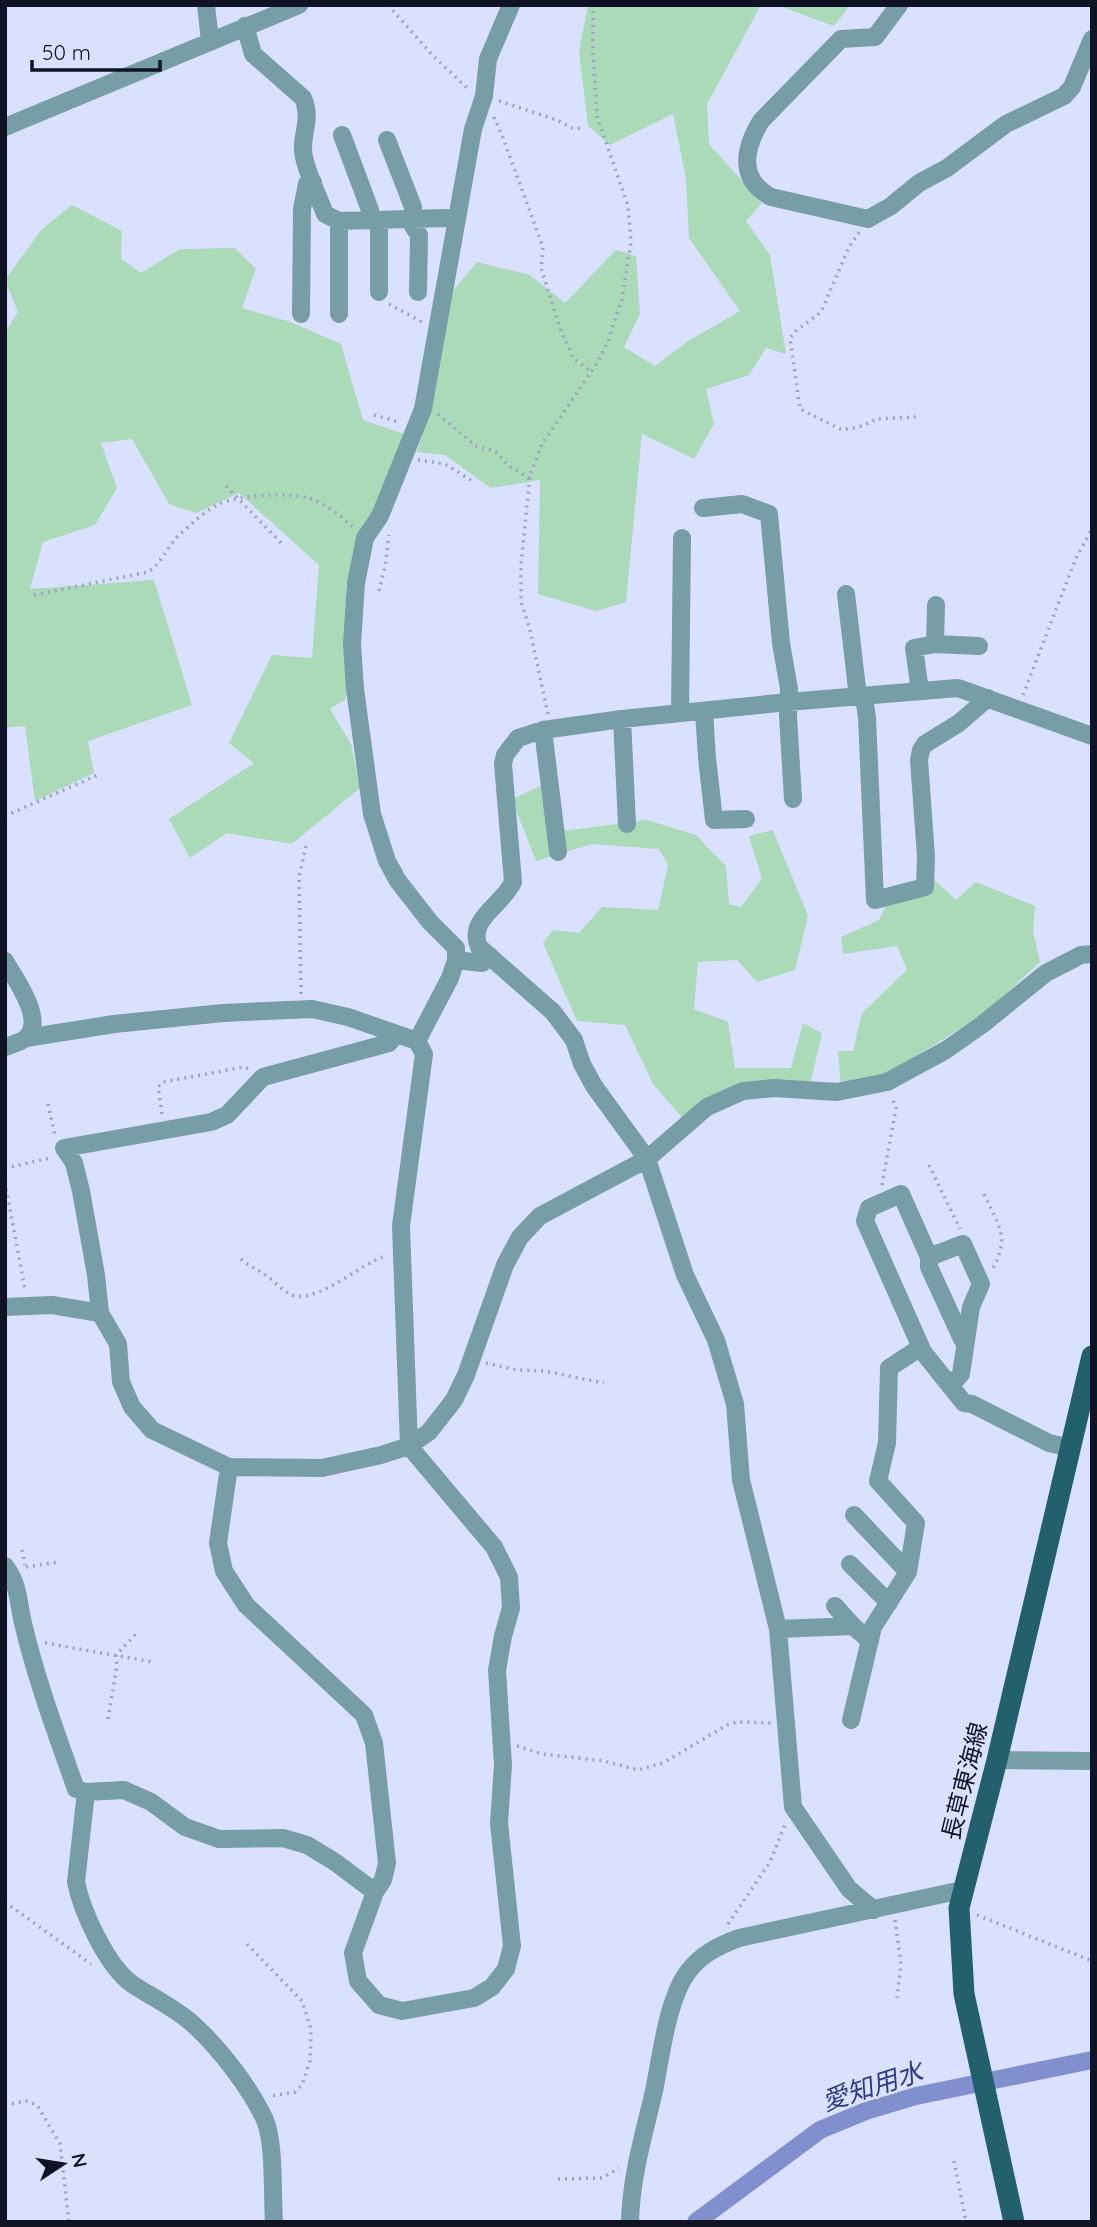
<svg xmlns="http://www.w3.org/2000/svg" width="1097" height="2227" font-family="Quicksand,'Noto Sans JP',sans-serif">
	<rect width="100%" height="100%" fill="#d9e1ff"/>
	<!-- green -->
	<path fill="#abdab9" d="M588,5H761L707,104L709,144L762,203L746,221L770,255L786,354L766,348L749,375L706,389L714,424L694,459L642,434L626,602L596,611L538,594L540,480L491,488L445,455L417,452L434,399L453,291L477,262L530,275L565,303L616,250L636,256L640,314L624,347L655,366L688,341L740,311L689,238L686,179L673,114L610,145L588,126L579,51Z
		M777,5H850L834,26Z
		M72,205L122,231L121,259L141,273L180,249L235,248L256,269L242,308L291,322L341,344L363,420L407,435L346,585V699L330,709L351,744L360,788L292,844L227,833L190,858L169,819L254,763L229,743L272,655L312,658L319,565L239,493L196,513L169,504L132,439L101,443L117,488L95,525L43,542L30,589L154,580L192,705L88,741L94,773L35,801L25,726L5,728V333L18,312L5,280L41,230Z
		M556,779L562,831L647,820L696,835L726,866L729,904L741,907L762,879L749,836L773,830L808,916L795,970L757,982L737,960L698,962L694,1009L728,1022L735,1068H791L803,1023L822,1033L811,1081L748,1083L685,1121L653,1084L625,1025L577,1021L543,943L553,930L579,933L602,907L658,910L668,865L659,849L592,844L536,861L512,799Z
		M934,880L956,900L976,882L1035,906L1033,931L1040,962L984,1014L887,1074L841,1086L838,1051H853L862,1013L907,970L897,946L843,954L841,937L879,920L886,905L927,893Z"/>
	<g fill="none" stroke-linecap="round" stroke-linejoin="round">
		<!-- canal -->
		<path stroke="#818fcf" stroke-width="18" d="M696,2222L820,2130L866,2111L916,2096L1092,2060"/>
		<!-- path -->
		<path stroke="#9ca3bd" stroke-width="3.5" stroke-dasharray="2 5" stroke-linecap="butt" d="M388,5L434,57L467,88
			M499,101L557,120L574,129L582,128
			M494,117L503,138L543,247L541,268L561,331L574,359L591,371
			M859,232L849,247L821,312L796,331L790,338L800,409L842,430L862,426L876,419L916,417
			M389,304L422,322
			M438,414L476,446L495,451L509,466L530,479
			M374,415L399,422
			M418,460L445,464L471,480
			M226,486L284,546
			M379,591L385,567L389,535
			M34,595L148,572C162,563 167,547 179,535C190,525 204,512 217,505C236,495 288,492 308,498C325,503 341,516 353,527
			M1023,695L1076,558L1092,529
			M548,714L529,626L521,602V565L530,475L542,444L597,363L608,341L622,299L631,242L628,206L597,116L593,54V5
			M5,816L100,774
			M301,994L299,876L306,846
			M48,1104L55,1136
			M162,1114L158,1087L163,1082L244,1067L249,1069
			M929,1165L960,1229
			M5,1168L51,1158
			M5,1182L25,1290
			M882,1185L896,1108L892,1097
			M984,1194C998,1225 1011,1237 992,1270
			M241,1259C248,1266 256,1268 264,1274C274,1280 283,1293 295,1296C320,1301 361,1264 385,1256
			M486,1363L517,1370L544,1371L604,1383
			M22,1550L25,1565
			M26,1567L59,1562
			M45,1643L153,1662
			M108,1719L117,1666L116,1655L138,1632
			M517,1746L542,1754L604,1761L638,1770L663,1763L727,1725L737,1722L772,1723
			M5,1902L91,1964
			M977,1915L1092,1961
			M895,1920L901,1964L897,1998
			M728,1924L770,1862L785,1825
			M247,1944L302,2001L311,2029L310,2061L302,2085L295,2092L271,2096
			M5,2105L26,2101L37,2105L60,2144L69,2222
			M1092,2151V2167
			M954,2161L966,2222
			M558,2179L602,2178L619,2168"/>
		<!-- minor -->
		<path stroke="#779da6" stroke-width="18" d="M206,5L210,41
			M899,5L875,37L841,39L761,121C744,149 738,179 771,197L868,219L891,206L919,183L947,168L1006,124L1064,96L1072,87L1092,39
			M245,26L253,54L303,98C313,121 299,137 304,157C308,176 318,195 325,214L339,221L445,218L457,220
			M5,127L299,5
			M342,135L370,210V220
			M387,140L413,207V226L419,235L418,292
			M379,292V220
			M301,314L302,209L307,184L313,182
			M339,314V221
			M703,508L742,504L769,514L781,643L789,689L788,716L793,799
			M846,594L858,697
			M935,644L936,605
			M920,691L914,648L935,644L979,646
			M864,697L867,718L875,900L925,887L926,856L919,760L921,750L925,744L959,723L988,698
			M704,711L707,758L714,820L746,819
			M680,713L682,538
			M622,719L627,824
			M543,730L558,852
			M456,960V948L430,922L398,881L387,861L372,814L355,689L352,644L356,583L365,538L380,516L423,409L473,129L484,96L488,59L511,5
			M5,961C15,979 46,1020 26,1038C21,1042 11,1045 5,1047
			M396,1034L389,1043L263,1077L227,1115L211,1122L64,1148L74,1163L81,1191L96,1275L100,1313L118,1344L121,1382L132,1407L152,1430L229,1467L322,1468L381,1455L409,1446L429,1432L454,1400L466,1375L505,1265L520,1237L540,1216L647,1159L707,1107L743,1091L774,1088L837,1092L887,1082L946,1050L983,1024L1046,973L1081,955L1092,954
			M26,1038L114,1024L223,1013L312,1009L348,1017L417,1041L424,1054L401,1226L409,1446L494,1547L509,1577L511,1608L503,1636L497,1670L503,1765L499,1823L512,1946L506,1969L492,1987L474,1998L402,2011L379,2005L358,1981L353,1953L375,1892L383,1880L387,1863L374,1743L364,1715L246,1605L224,1571L218,1543L229,1467
			M417,1041L450,978L456,960L482,963L490,956
			M929,1257V1267L962,1339L966,1340
			M5,1307L52,1305L100,1313
			M950,1386L961,1374L971,1307L981,1284L963,1244L929,1257L901,1194L869,1208L865,1221L923,1352L964,1403L972,1404L1049,1443L1070,1448
			M854,1515L908,1572
			M850,1564L889,1603
			M5,1566C19,1584 18,1602 23,1623C36,1679 57,1735 76,1789L86,1792L124,1790L151,1802L185,1827L219,1839L283,1838L307,1845L335,1862L375,1892
			M835,1606L853,1626
			M778,1629L853,1626L870,1641
			M851,1720L873,1627L908,1572L916,1523L878,1481L887,1443L889,1368L921,1347
			M997,1760L1092,1761
			M86,1792L76,1882C82,1912 107,1966 132,1984C153,1998 177,2009 195,2026C220,2049 251,2089 265,2120C275,2145 272,2194 274,2222
			M874,1910L849,1889L793,1807L778,1629L741,1480L735,1404L716,1340L685,1275L647,1159L594,1086L582,1064L574,1040L553,1012L479,947C467,919 502,906 513,882L503,764L505,755L518,738L543,730L622,719L788,702L958,688L1092,736
			M630,2222C631,2177 644,2134 654,2091C661,2057 667,2001 687,1973C701,1954 718,1946 739,1938L962,1890"/>
		<!-- major -->
		<path stroke="#22606d" stroke-width="21" d="M1014,2222L964,1994L959,1908L997,1760L1092,1356"/>
	</g>
	<g text-anchor="middle" dominant-baseline="central" stroke-width="5" stroke-linejoin="round" paint-order="stroke">
		<!-- street labels -->
		<g font-size="24" fill="#0f1323" stroke="#d9e1ff">
			<text transform="translate(964 1781) rotate(-76)">長草東海線</text>
		</g>
		<!-- water labels -->
		<g font-size="26" font-style="italic" fill="#313986" stroke="#d9e1ff">
			<text transform="translate(872 2086) rotate(-18)">愛知用水</text>
		</g>
	</g>
	<!-- border -->
	<rect width="1097" height="2227" fill="none" stroke="#0f1323" stroke-width="14"/>
	<!-- north arrow -->
	<g transform="translate(63 2164) rotate(78)" stroke="#d9e1ff" stroke-width="5" paint-order="stroke">
	<path d="M0-5L12 26L0 18L-12 26Z" fill="#0f1323"/>
	<text y="-10" font-size="19" font-weight="bold" text-anchor="middle" fill="#0f1323">N</text>
	</g>
	<!-- scale -->
	<path d="M32 60v10h128v-10" fill="none" stroke="#0f1323" stroke-width="3.5"/>
	<text x="42" y="60" font-size="21" fill="#0f1323" stroke="#d9e1ff" stroke-width="5" paint-order="stroke">50 m</text>
</svg>
